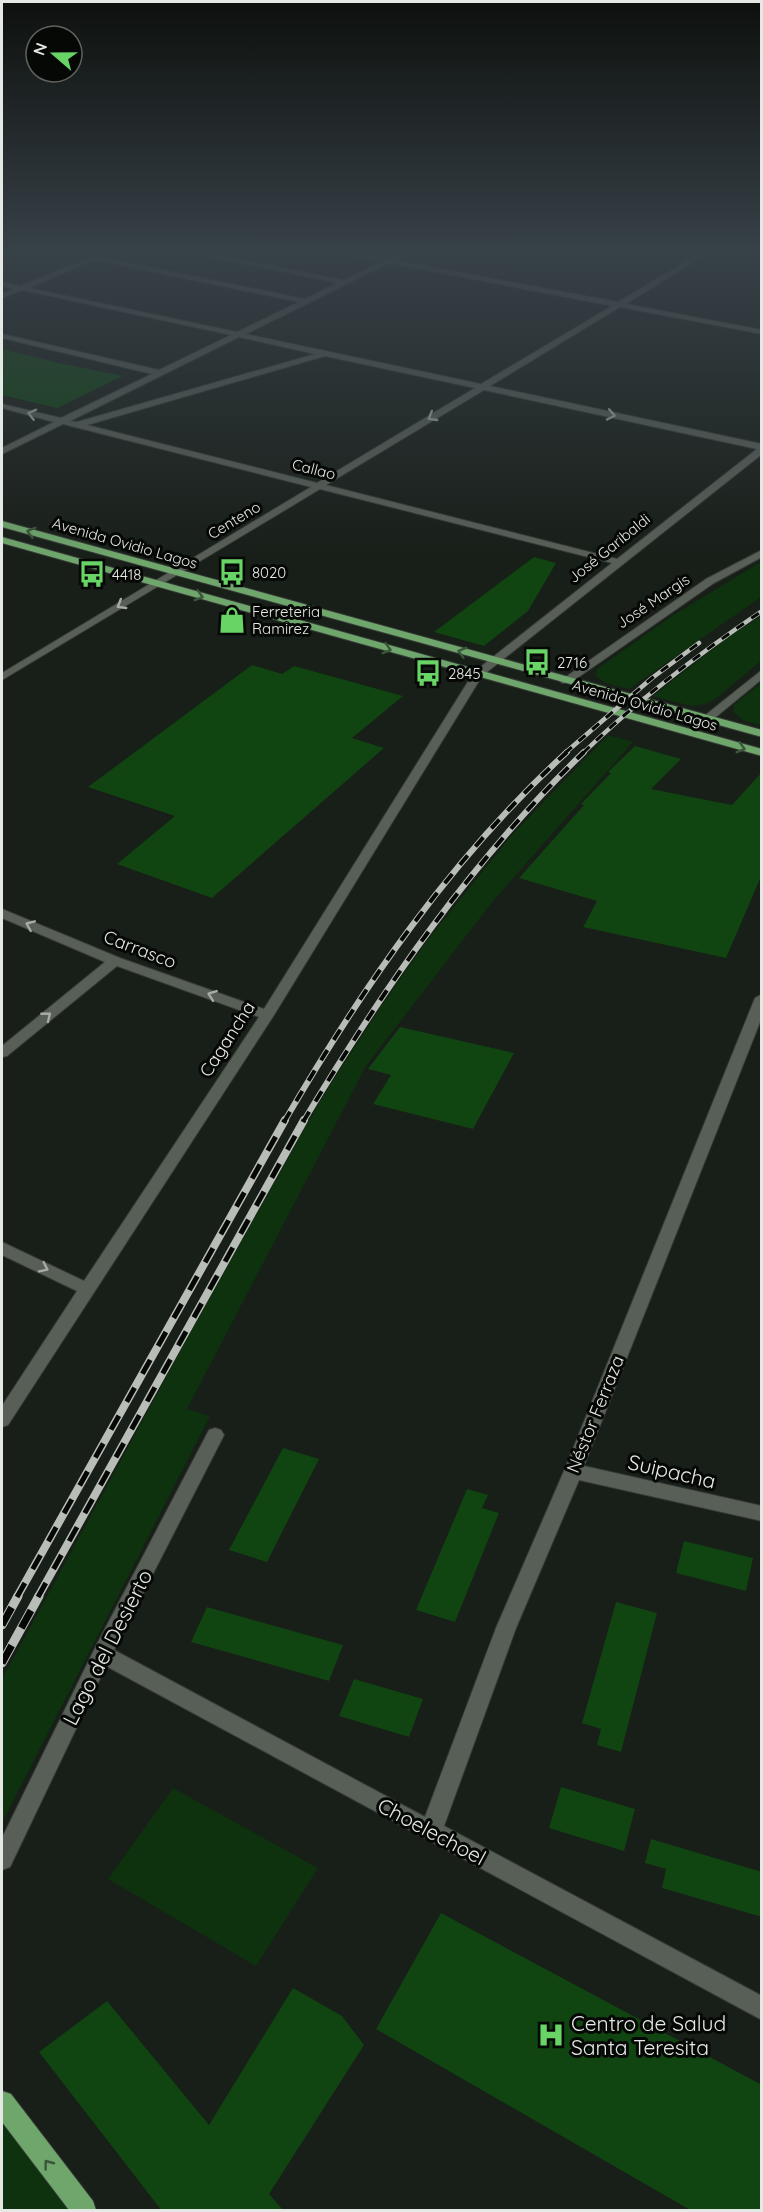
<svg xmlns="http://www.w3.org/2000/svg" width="763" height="2212" font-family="Quicksand,sans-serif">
	<rect width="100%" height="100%" fill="#181e18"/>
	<!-- green -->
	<path fill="#0d320d" d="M761,562V597L629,689L605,683L596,676L597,669L672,616Z
		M761,616V661L714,700L705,704L691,706L653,696L727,638Z
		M761,683V725L744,721L733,712L734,705Z
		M608,735L633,742L493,901L366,1066L187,1409L210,1416L2,1823V1679L189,1335L323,1096L382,1005L429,938L512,835Z
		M173,1788L318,1868L256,1966L108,1879Z
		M2,2103L84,2210H2Z"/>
	<!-- building -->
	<path fill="#104411" d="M2,349L59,363L123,376L57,408L2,395Z
		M534,557L556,563L528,611L484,646L434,632Z
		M252,665L282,674L294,666L403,696L352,738L384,748L212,898L117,864L175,816L88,787Z
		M635,746L681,759L651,789L732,805L762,772V874L726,958L583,927L597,901L519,878L584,805L581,804L611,773L608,772Z
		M400,1027L514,1053L473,1129L373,1104L391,1075L368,1069Z
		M283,1448L319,1459L267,1562L229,1550Z
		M467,1489L488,1495L482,1508L499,1513L455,1622L416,1610Z
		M684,1541L753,1558L746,1591L676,1573Z
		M616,1602L657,1613L621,1752L597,1745L601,1729L582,1723Z
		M207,1607L343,1645L329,1681L191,1642Z
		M354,1679L423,1699L409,1737L339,1716Z
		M561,1787L635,1809L624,1851L549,1828Z
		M651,1839L762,1872V1917L662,1888L666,1869L645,1863Z
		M441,1913L762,2085V2211H692L376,2029Z
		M293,1988L342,2016L364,2045L269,2194L284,2211H162L39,2052L107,2001L209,2125Z"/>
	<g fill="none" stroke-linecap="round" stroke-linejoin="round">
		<defs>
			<path id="minor" d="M112,248H121L101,257L305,299L338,283L168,248H181L344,280L381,262L318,248C341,248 363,259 385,258C396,258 405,248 417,248L395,260L618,302L708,248H716L626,304L762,330V334L620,307L490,386L762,444V454L482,676L274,1015L8,1425L2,1427V1406L77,1291L2,1255V1242L84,1281L259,1017L117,966L7,1056L2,1057V1046L105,962L2,918V909L120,958L264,1009L474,672L612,563L320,489L2,680V673L311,487L63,424L2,454V448L54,422L2,408V404L61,418L152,374L2,338V334L159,370L231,335L22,290L2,298V294L13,289L2,286V282L20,286ZM94,260L299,302L237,332L29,288ZM389,263L612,306L481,384L246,334ZM239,337L315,354L77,422L70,421ZM325,356L475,388L317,483L87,425ZM484,390L757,449L617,559L326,485Z
				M762,550V557L714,583L570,683H562L560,681L706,579Z
				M762,670V679L711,721H703V717Z
				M762,994V1017L584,1466L762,1506V1521L579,1480L516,1628L444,1826L762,1996V2020L106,1666L10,1867L2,1870V1838L95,1648L209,1430L215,1428L221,1430L224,1435L114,1650L425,1817L496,1628L564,1471L755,998Z"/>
			<path id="major" d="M2,521L762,730V737L2,527Z
				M2,537L762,749V756L2,543Z
				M2,2091L11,2094L93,2201L96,2210H69L2,2122Z"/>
		</defs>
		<!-- minor casing -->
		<use href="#minor" stroke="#363a36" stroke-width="2"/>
		<!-- major casing -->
		<use href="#major" stroke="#363a36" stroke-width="2"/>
		<!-- minor -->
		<use href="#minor" fill="#585f57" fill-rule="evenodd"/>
		<!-- major -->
		<use href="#major" fill="#6fa66c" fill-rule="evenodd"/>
		<defs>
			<path id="rail-far3" d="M565,753L652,678L699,643
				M583,753C639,699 697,655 762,611"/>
			<path id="rail-far2" d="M284,1122C362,988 452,857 567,752
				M303,1122C383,989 472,860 584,752"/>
			<path id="rail-far1" d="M17,1597L285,1120
				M38,1597L304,1120"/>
			<path id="rail" d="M2,1625L18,1596
				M2,1663L39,1596"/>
		</defs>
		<!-- rail-far3 casing -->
		<use href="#rail-far3" stroke="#b8bdb8" stroke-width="4.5"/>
		<!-- rail-far2 casing -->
		<use href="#rail-far2" stroke="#b8bdb8" stroke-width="6"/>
		<!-- rail-far1 casing -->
		<use href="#rail-far1" stroke="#b8bdb8" stroke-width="8"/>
		<!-- rail casing -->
		<use href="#rail" stroke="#b8bdb8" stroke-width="9"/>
		<!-- rail-far3 -->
		<use href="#rail-far3" stroke="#060806" stroke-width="3" stroke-dasharray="9" stroke-linecap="butt"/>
		<!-- rail-far2 -->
		<use href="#rail-far2" stroke="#060806" stroke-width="4" stroke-dasharray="12" stroke-linecap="butt"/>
		<!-- rail-far1 -->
		<use href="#rail-far1" stroke="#060806" stroke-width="5" stroke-dasharray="16" stroke-linecap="butt"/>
		<!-- rail -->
		<use href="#rail" stroke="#060806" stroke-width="7" stroke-dasharray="20" stroke-linecap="butt"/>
	</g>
	<!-- one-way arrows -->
	<defs><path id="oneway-chevron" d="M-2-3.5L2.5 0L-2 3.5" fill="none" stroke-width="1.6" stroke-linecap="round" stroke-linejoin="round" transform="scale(1.5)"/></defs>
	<g stroke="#a6aba5">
		<use href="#oneway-chevron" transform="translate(32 414) rotate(-166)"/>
		<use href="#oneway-chevron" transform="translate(611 415) rotate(12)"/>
		<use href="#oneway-chevron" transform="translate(432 417) rotate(149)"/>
		<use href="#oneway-chevron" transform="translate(121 605) rotate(149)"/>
		<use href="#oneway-chevron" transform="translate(30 925) rotate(-157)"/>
		<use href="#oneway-chevron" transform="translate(212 995) rotate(-160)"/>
		<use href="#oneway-chevron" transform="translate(47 1016) rotate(-39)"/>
		<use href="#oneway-chevron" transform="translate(44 1268) rotate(26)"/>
	</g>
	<g stroke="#3a5739">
		<use href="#oneway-chevron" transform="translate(31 532) rotate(-164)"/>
		<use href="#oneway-chevron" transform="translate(199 596) rotate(16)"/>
		<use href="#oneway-chevron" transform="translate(387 649) rotate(16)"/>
		<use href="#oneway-chevron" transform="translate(462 652) rotate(-164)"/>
		<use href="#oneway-chevron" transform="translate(741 748) rotate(16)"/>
		<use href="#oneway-chevron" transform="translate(48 2164) rotate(-127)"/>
	</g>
	<!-- sky -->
	<linearGradient id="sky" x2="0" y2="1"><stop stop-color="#0d100d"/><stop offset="0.45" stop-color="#374148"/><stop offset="1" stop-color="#374148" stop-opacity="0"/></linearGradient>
	<rect width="763" height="557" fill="url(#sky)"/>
	<!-- icons -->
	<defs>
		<symbol id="bus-bare" viewBox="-9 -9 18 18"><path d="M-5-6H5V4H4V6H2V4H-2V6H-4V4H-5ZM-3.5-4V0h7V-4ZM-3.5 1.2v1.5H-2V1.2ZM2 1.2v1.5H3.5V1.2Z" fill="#68d465" stroke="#060806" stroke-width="2.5" paint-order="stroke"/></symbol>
		<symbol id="shop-bare" viewBox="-9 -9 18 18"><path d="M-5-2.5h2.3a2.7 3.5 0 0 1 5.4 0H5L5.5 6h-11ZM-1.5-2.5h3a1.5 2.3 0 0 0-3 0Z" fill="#68d465" stroke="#060806" stroke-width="2.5" paint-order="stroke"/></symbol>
		<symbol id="hospital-bare" viewBox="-9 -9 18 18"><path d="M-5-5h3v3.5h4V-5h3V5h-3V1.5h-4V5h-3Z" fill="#68d465" stroke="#060806" stroke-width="2.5" paint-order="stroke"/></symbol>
	</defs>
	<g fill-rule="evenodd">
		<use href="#bus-bare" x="213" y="553" width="38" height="38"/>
		<use href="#bus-bare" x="73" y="555" width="38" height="38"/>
		<use href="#shop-bare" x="213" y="601" width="38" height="38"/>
		<use href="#bus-bare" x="518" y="643" width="38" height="38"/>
		<use href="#bus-bare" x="409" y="654" width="38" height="38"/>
		<use href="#hospital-bare" x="532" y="2016" width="38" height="38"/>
	</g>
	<g text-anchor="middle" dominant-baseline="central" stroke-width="6" stroke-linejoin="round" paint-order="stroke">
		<!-- far-street labels -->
		<g font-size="15" fill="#e5e9e5" stroke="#060806">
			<text transform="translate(314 469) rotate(14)">Callao</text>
			<text transform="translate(234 520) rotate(-31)">Centeno</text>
			<text transform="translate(125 543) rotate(16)">Avenida Ovidio Lagos</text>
			<text transform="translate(609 548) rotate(-39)">José Garibaldi</text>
			<text transform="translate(653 601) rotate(-34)">José Margis</text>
			<text transform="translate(645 705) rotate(16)">Avenida Ovidio Lagos</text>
		</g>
		<!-- far-poi labels -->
		<g font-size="15" fill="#e5e9e5" stroke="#060806" text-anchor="start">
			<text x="252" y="572">8020</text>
			<text x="112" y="574">4418</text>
			<text x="252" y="611">Ferreteria<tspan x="252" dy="17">Ramirez</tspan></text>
			<text x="557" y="662">2716</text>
			<text x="448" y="673">2845</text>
		</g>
		<!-- street labels -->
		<g font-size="18" fill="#e5e9e5" stroke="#060806">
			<text transform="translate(140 949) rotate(21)">Carrasco</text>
			<text transform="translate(227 1039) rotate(-57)">Cagancha</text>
			<text transform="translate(595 1414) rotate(-68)">Néstor Ferraza</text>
		</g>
		<!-- near-street labels -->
		<g font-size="21" fill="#e5e9e5" stroke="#060806">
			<text transform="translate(672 1471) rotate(13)">Suipacha</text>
			<text transform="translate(107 1647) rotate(-63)">Lago del Desierto</text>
			<text transform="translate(432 1831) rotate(28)">Choelechoel</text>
		</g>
		<!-- near-poi labels -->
		<g font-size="21" fill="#e5e9e5" stroke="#060806" text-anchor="start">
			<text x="571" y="2023">Centro de Salud<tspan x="571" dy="24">Santa Teresita</tspan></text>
		</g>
	</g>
	<!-- border -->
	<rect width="763" height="2212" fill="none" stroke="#e5e9e5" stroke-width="6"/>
	<!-- north arrow -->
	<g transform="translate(54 54) rotate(290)"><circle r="28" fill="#060806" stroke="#5f625f" stroke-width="1.5"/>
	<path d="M0-4.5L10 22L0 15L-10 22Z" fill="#68d465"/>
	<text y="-9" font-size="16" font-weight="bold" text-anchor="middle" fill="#e5e9e5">N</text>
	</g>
</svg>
